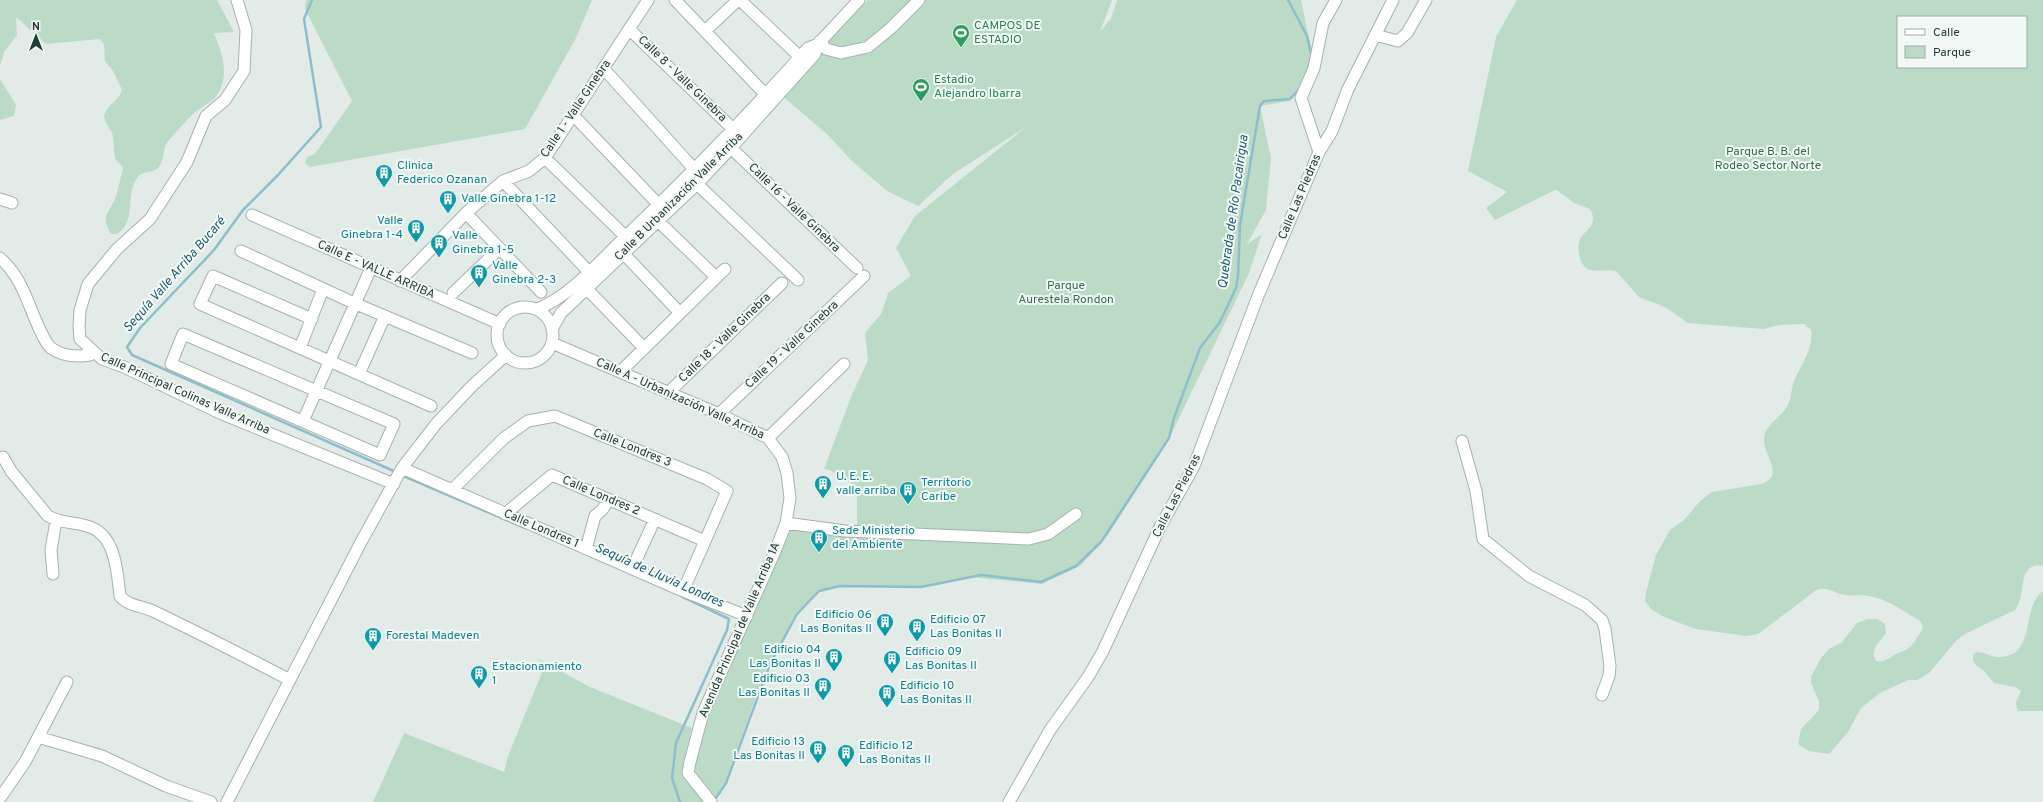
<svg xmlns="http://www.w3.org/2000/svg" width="2043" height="802" font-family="Overpass,sans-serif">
	<rect width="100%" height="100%" fill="#e2ebe8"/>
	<!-- green -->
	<path fill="#bcdbc7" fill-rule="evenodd" d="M0,0H217L234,32L214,33C223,54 231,79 214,99C208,104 200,108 194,113C185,121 178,131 169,140C162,147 165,161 158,168C152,174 142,170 137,178C125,194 137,222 117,234H111C98,213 113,211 117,193C119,185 121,176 123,168C121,164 117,162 115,158C113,150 115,141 112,133C109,127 102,120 105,113C110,103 119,100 122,90L113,71L105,61L104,44L100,39L46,44L16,17L17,35L4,52L0,66Z
		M306,0H592L576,38L525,129L310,167L305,163L307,157L315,154L352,101L305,9Z
		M868,0H1112L1100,32L1111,18L1117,0H1301L1313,58L1306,83L1289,101L1260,106L1271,158L1266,210L1247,244L1262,234L1249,273L1167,443L1108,535L1080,566L1042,584L970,577L921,587L840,586L819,590L796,613L775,654L768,664L725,782L712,802L690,773L698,736L788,526L857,531V487L830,470L824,469L851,397L868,360L865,333L881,314L888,293L911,276L896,248L915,216L1026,127L953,174L918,206L887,191L850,159L829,136L779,93Z
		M1517,0H2043V566C2016,561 2027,597 2015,610L1965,634L1957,640L1929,673L1917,680H1908L1880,693L1861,708L1848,732L1829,754L1809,751L1798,744L1801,729L1819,710V701L1811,683V677L1821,658L1829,649L1842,642L1857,623L1867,619H1878L1885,624L1886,633C1880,641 1869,650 1876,661C1886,664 1892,654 1901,652C1910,649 1913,644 1918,636C1928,623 1920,621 1910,615C1894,605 1882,597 1862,595C1856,595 1850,596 1844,595C1833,593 1826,585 1815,591L1758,634L1747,636L1696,629L1664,617L1651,609L1645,601L1646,592L1656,555L1670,530L1684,520L1700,501L1712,492L1762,484C1789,472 1756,452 1766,431C1771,421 1783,415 1788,405C1791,399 1791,391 1793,384C1799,367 1814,350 1811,330L1804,324L1779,325L1764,329L1688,323L1665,307L1639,297L1616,271C1608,269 1598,272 1590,270C1580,267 1577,251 1579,242C1583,229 1600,227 1590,209L1574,203L1557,190H1555L1495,220L1486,208L1507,192L1468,171L1496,37ZM1898,17H2026V67H1898Z
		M0,79L16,105L14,116L0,120Z
		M2043,591V711H2019L2017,709L2016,702L2021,691L2015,687L1994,683L1985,672L1977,666L1973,661V655L1977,652C1985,652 1992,658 2001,657C2037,654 2020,608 2043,591Z
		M535,657L590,687L692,728L683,764L684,774L707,802H373L404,733L504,772L508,756L545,665Z"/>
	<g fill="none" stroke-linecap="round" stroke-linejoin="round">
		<!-- stream -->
		<path stroke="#8ebecc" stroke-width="2.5" d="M312,0L304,19L321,127L278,175L243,210L214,250L140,328L127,347L132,355L396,472
			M1288,0L1307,36L1312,58
			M401,475L525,528
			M714,801L726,783L770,664L797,614L819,591L840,586L921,587L981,575L1041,582L1076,566L1101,542L1169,438L1174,418L1200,348L1220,322L1236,288L1238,276L1240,225L1260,106L1264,101L1290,99L1301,87
			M680,802L672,778L676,743L727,630L729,619L683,597"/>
		<defs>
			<path id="minor" d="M237,0L246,30L244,71L225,100L206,116L187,162L150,219L117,249L88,284L80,310L79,327L80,339L102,359L124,367L222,414L394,484
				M675,0L765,94
				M740,0L800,57
				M630,30L733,129
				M705,31L738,0
				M1375,35L1398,41L1407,33L1426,0
				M820,41L826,49L841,53L868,47L891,28L919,0
				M604,69L695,170
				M573,115L659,205
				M731,148L857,268
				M1319,152L1301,98L1314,68L1323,23L1336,0
				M545,158L626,237
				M503,181L589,272
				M697,184L798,280
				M0,199L12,203
				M466,213L541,292
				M252,215L500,324
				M658,221L716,277
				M241,251L354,303L472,353
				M623,253L680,313
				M0,258C9,266 18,279 23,290C30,304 41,339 51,348C62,356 77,357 90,355L86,354
				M400,281L466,213L503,181L529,171L545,158L648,0
				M586,288L644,348
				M453,293L499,249
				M497 335a28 28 0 1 1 56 0a28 28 0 1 1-56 0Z
				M538,309C572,294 598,263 624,238C688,177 749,114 808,48L818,44L859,0
				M312,319L213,276L200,304L431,406
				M552,329L561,313L697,184L731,148L815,54L818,44
				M183,334L394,424L380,455L171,364Z
				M552,343L719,414L768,438L782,457L787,473L790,498L786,523L776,549L703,713L690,762L688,773L711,802
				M300,348L323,289
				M620,372L725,269
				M359,374L385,316
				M668,393L782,283
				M719,414L864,276
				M303,421L371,268
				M768,438L844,364
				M1462,441L1476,491L1483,539L1529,576L1585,605L1602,620L1605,629L1610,666L1609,676L1602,695
				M3,457L11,471L48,516C60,523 73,522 87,526C116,534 117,571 120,596C128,606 142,606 153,611C199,633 244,656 290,680
				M402,468L683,591L747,616
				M452,490L504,438L528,421L555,416L707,479L727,491L683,591
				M505,514L552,475L705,541
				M786,523L845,531L1029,539L1048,534L1076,514
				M586,549L595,516L602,510L609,500
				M632,569L655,519
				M53,574L51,550L56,521
				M38,737L102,756L166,786L211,802
				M0,798L25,762L67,682
				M227,802L361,542L402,468L436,424L472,386L506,355
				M1009,802L1050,730L1088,677L1103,651L1160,527L1194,466L1258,296L1319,152L1332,131L1348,89L1393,0"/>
		</defs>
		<!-- minor casing -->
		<use href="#minor" stroke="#a5b3af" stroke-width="13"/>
		<!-- minor -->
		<use href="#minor" stroke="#fff" stroke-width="11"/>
	</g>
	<!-- icons -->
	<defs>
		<symbol id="stadium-pin" viewBox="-11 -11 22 30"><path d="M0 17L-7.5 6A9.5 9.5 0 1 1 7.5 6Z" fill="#2e9e5b" stroke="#f2f8f5"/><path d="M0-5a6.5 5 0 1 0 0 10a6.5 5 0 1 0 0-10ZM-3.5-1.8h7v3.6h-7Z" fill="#fff"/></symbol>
		<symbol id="building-pin" viewBox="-11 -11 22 30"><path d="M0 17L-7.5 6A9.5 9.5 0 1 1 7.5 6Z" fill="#0f9aa8" stroke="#f2f8f5"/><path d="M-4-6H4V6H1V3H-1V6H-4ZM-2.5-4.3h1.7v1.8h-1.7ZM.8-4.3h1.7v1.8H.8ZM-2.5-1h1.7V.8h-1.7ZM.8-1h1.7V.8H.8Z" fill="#fff"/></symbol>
	</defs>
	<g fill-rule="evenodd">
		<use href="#stadium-pin" x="951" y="23" width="20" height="27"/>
		<use href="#stadium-pin" x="911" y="77" width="20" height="27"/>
		<use href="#building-pin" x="374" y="163" width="20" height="27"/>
		<use href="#building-pin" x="438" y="189" width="20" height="27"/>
		<use href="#building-pin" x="406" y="218" width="20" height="27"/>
		<use href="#building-pin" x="429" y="233" width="20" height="27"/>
		<use href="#building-pin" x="469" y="263" width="20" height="27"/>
		<use href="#building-pin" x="813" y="474" width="20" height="27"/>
		<use href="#building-pin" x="898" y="480" width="20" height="27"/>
		<use href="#building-pin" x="809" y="528" width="20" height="27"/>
		<use href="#building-pin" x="875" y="612" width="20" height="27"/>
		<use href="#building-pin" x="907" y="617" width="20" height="27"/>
		<use href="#building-pin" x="363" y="626" width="20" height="27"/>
		<use href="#building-pin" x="824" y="647" width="20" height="27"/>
		<use href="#building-pin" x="882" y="649" width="20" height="27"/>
		<use href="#building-pin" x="469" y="664" width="20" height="27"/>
		<use href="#building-pin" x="813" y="676" width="20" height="27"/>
		<use href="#building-pin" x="877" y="683" width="20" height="27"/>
		<use href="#building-pin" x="808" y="739" width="20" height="27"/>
		<use href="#building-pin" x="836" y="743" width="20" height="27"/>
	</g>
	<g text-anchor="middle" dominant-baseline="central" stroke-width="4" stroke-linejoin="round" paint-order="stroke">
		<!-- leisure labels -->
		<g font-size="12" fill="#27864d" stroke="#f2f8f5" text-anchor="start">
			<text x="974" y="26">CAMPOS DE<tspan x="974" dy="14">ESTADIO</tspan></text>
			<text x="934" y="80">Estadio<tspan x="934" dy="14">Alejandro Ibarra</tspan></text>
		</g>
		<!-- street labels -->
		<g font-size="12" fill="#233b36" stroke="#f2f8f5">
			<text transform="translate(682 79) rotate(44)">Calle 8 - Valle Ginebra</text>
			<text transform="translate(576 109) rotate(-56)">Calle 1 - Valle Ginebra</text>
			<text transform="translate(679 197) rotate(-45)">Calle B Urbanización Valle Arriba</text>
			<text transform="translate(1300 197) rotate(-67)">Calle Las Piedras</text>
			<text transform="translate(794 208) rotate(44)">Calle 16 - Valle Ginebra</text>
			<text transform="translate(376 270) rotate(24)">Calle E - VALLE ARRIBA</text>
			<text transform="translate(725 338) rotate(-44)">Calle 18 - Valle Ginebra</text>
			<text transform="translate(792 345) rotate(-43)">Calle 19 - Valle Ginebra</text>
			<text transform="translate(185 394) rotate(24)">Calle Principal Colinas Valle Arriba</text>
			<text transform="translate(680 399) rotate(24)">Calle A - Urbanización Valle Arriba</text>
			<text transform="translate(632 448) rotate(22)">Calle Londres 3</text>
			<text transform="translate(601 496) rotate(23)">Calle Londres 2</text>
			<text transform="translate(1177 496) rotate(-63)">Calle Las Piedras</text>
			<text transform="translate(541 529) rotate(23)">Calle Londres 1</text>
			<text transform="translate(740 630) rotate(-67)">Avenida Principal de Valle Arriba 1A</text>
		</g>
		<!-- park labels -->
		<g font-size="12" fill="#316f4d" stroke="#f2f8f5">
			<text x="1768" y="152">Parque B. B. del<tspan x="1768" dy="14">Rodeo Sector Norte</tspan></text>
			<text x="1066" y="286">Parque<tspan x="1066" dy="14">Aurestela Rondon</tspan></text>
		</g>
		<!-- culture labels -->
		<g font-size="12" fill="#0d838f" stroke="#f2f8f5" text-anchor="start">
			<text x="397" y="166">Clinica<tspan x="397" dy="14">Federico Ozanan</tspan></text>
			<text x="461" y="199">Valle Ginebra 1-12</text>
			<text x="403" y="221" text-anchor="end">Valle<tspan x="403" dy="14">Ginebra 1-4</tspan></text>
			<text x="452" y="236">Valle<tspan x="452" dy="14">Ginebra 1-5</tspan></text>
			<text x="492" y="266">Valle<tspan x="492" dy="14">Ginebra 2-3</tspan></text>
			<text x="836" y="477">U. E. E.<tspan x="836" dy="14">valle arriba</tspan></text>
			<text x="921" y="483">Territorio<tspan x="921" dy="14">Caribe</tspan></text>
			<text x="832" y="531">Sede Ministerio<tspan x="832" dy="14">del Ambiente</tspan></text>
			<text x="872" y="615" text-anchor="end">Edificio 06<tspan x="872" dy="14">Las Bonitas II</tspan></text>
			<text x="930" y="620">Edificio 07<tspan x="930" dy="14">Las Bonitas II</tspan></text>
			<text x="386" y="636">Forestal Madeven</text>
			<text x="821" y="650" text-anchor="end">Edificio 04<tspan x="821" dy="14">Las Bonitas II</tspan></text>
			<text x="905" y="652">Edificio 09<tspan x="905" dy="14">Las Bonitas II</tspan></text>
			<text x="492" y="667">Estacionamiento<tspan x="492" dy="14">1</tspan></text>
			<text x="810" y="679" text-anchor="end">Edificio 03<tspan x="810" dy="14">Las Bonitas II</tspan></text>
			<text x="900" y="686">Edificio 10<tspan x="900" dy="14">Las Bonitas II</tspan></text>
			<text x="805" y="742" text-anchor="end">Edificio 13<tspan x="805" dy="14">Las Bonitas II</tspan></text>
			<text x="859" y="746">Edificio 12<tspan x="859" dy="14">Las Bonitas II</tspan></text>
		</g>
		<!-- water labels -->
		<g font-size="13" font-style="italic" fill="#225e72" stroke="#f2f8f5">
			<text transform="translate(1234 212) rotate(-82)">Quebrada de Río Pacairigua</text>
			<text transform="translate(175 275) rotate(-49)">Sequía Valle Arriba Bucaré</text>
			<text transform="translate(659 576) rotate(24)">Sequía de Lluvia Londres</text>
		</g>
	</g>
	<!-- legend -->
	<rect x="1897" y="16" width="130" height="52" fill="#f2f8f5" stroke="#9faca9"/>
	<rect x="1905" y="29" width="20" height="6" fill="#ffffff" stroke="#9faca9"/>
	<text x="1933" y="36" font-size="12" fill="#233b36">Calle</text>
	<rect x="1905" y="46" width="20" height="12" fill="#bcdbc7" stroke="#9faca9"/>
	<text x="1933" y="56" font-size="12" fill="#233b36">Parque</text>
	<!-- north arrow -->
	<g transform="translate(36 36)" stroke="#f2f8f5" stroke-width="3" paint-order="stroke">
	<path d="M0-3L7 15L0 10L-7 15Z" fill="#233b36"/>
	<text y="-6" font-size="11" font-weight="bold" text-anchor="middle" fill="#233b36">N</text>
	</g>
</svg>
